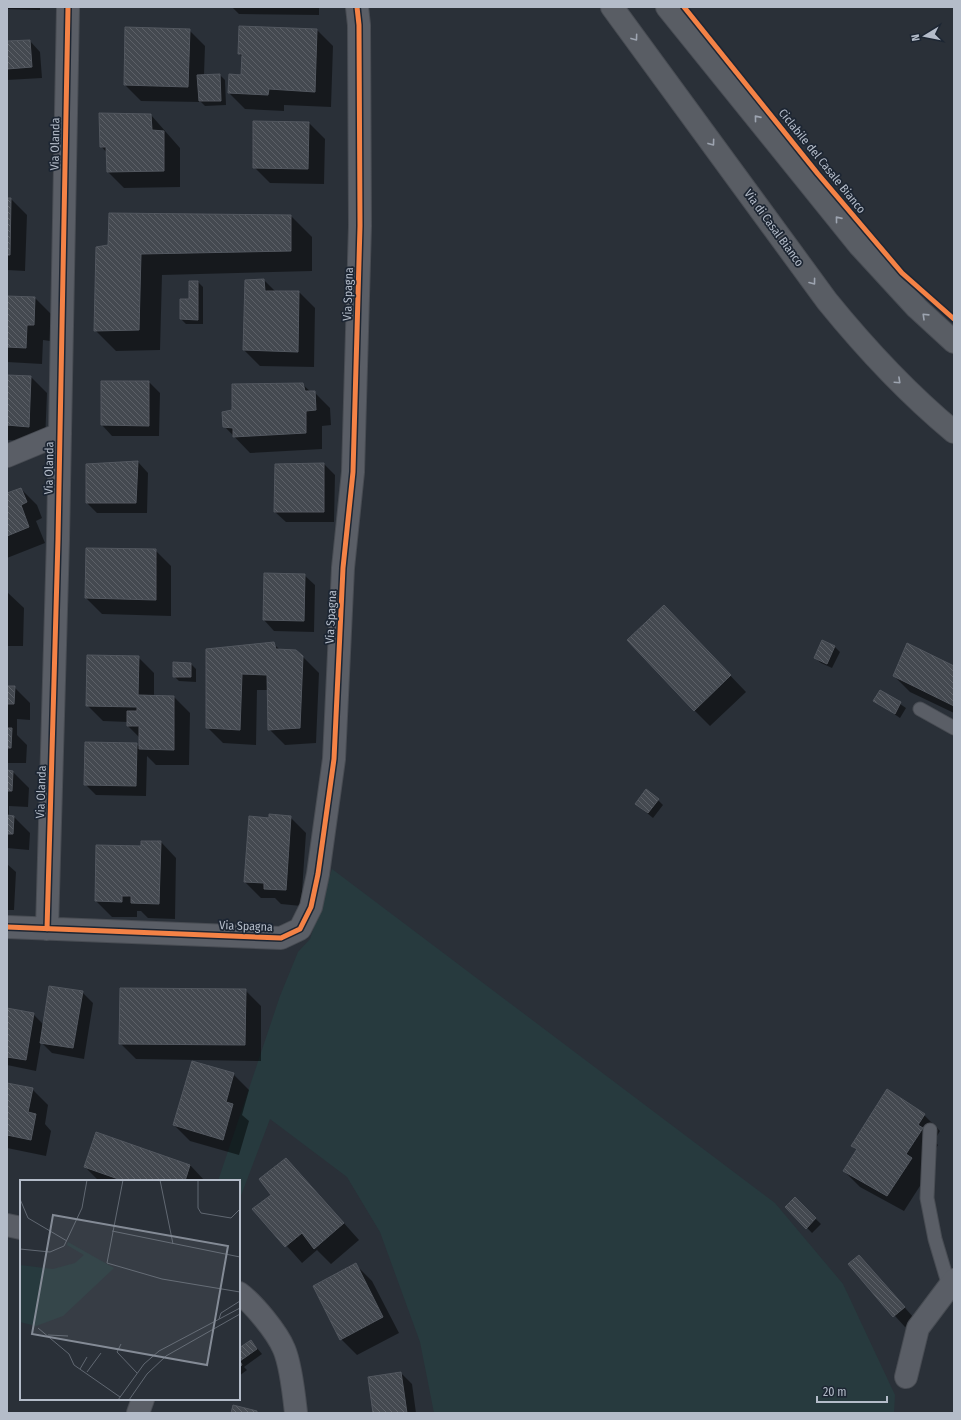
<svg xmlns="http://www.w3.org/2000/svg" width="961" height="1420" font-family="'Fira Sans Condensed',sans-serif">
	<defs>
		<pattern id="building-back-hatch" width="6" height="6" patternUnits="userSpaceOnUse"><rect width="6" height="6" fill="#444950"/><path d="M-1 5l2 2M0 0l6 6M5-1l2 2" fill="none" stroke="#5d6168"/></pattern>
	</defs>
	<rect width="100%" height="100%" fill="#2a3038"/>
	<!-- grass -->
	<path fill="#273a3e" d="M332,869L775,1203L843,1284L895,1395L894,1413H434L420,1342L380,1232L347,1177L270,1119L239,1201V1181H218L280,996L298,952L310,939Z"/>
	<!-- shadow -->
	<path fill="#0007" d="M7,7H40V10L7,9Z
		M136,7H153L137,8Z
		M232,7H319V15L239,14Z
		M189,30L205,46L204,75H220L225,80L226,105L205,106L201,102L141,101L125,85Z
		M317,30L333,46L331,107L284,105V111L245,109L229,93L242,76V57L239,53Z
		M30,41L40,52L42,78L7,80V42Z
		M151,115L180,148V187L124,188L108,172L107,153L101,146Z
		M309,123L325,139L324,184L270,183L254,167Z
		M7,199H11L27,215L25,271L7,270Z
		M291,216L312,237V271L162,275L160,350L116,351L95,330L97,248Z
		M264,280L276,292H299L315,308L314,367L260,366L244,350Z
		M198,282L203,287V324H186L181,319Z
		M7,297L35,298L51,314L50,341L43,340L42,364L7,362Z
		M7,376L31,377L47,393L45,442L7,440Z
		M149,382L160,393L159,436H112L102,425Z
		M302,384L311,392H314L330,408L331,425L322,426V449L250,453L224,426L233,410Z
		M138,462L148,473L147,513H97L87,503Z
		M324,464L335,475L334,522H286L275,512L276,465Z
		M21,489L37,505L42,518L36,521L45,543L7,558V494Z
		M155,550L171,566V616L102,614L86,598Z
		M304,575L315,585L314,632L274,631L264,620Z
		M7,592L24,608L23,646H7Z
		M679,622L746,692L710,726L694,710Z
		M823,641L835,647L840,652L832,668L821,663L815,658Z
		M274,644L280,650L302,656L319,673L316,743L285,745L269,729V690H257L256,745L223,743L207,727V650Z
		M138,657L154,673V697H174L190,713L189,765H156L147,756L146,796L96,795L85,784L136,744L140,747V738L128,726V722L103,721L87,705Z
		M191,664L196,669V682L179,681L174,676Z
		M954,667V713L910,692L894,676Z
		M7,687H14L30,703V720L17,719V735L27,745L26,763H7Z
		M881,691L906,708L900,718L875,701Z
		M7,771L13,772L29,788L28,807L9,806V816L14,817L30,833L29,850L7,848Z
		M658,800L663,805L653,818L636,804Z
		M290,817L306,833L301,906L281,904L275,898H261L245,882L270,819Z
		M161,842L176,858L175,919L148,918L141,911H137V917H112L96,901L142,847Z
		M7,864L16,872L14,910H7Z
		M245,990L261,1006V1061L136,1059L120,1043Z
		M82,992L93,1003L84,1059L52,1053L41,1042L36,1071L7,1065V1009L33,1014L44,1025Z
		M233,1074L249,1090L242,1115L249,1121L239,1155L190,1141L174,1125Z
		M7,1084L32,1089L48,1105L45,1124L51,1131L46,1156L7,1148Z
		M924,1115L940,1131L934,1141L938,1145L922,1170L927,1175L904,1211L860,1187L844,1171L857,1150L853,1146Z
		M190,1165L205,1181H99L85,1167Z
		M301,1175L359,1240L331,1264L317,1250L302,1263L254,1209Z
		M795,1199L821,1224L812,1233L787,1207Z
		M859,1256L914,1318L905,1327L849,1265Z
		M356,1265L372,1281L399,1333L357,1355L341,1339Z
		M251,1341L262,1354L244,1367L247,1370L239,1376V1349Z
		M401,1373L412,1384L416,1413H374Z"/>
	<!-- building -->
	<path fill="url(#building-back-hatch)" stroke="#52575f" d="M239,26L317,29L315,92L269,89L268,95L228,93L229,74L241,75L242,54H238Z
		M125,27L190,29L188,87L124,85Z
		M30,40L32,67L7,69V41Z
		M220,74L221,101H199L197,75Z
		M99,113L151,114L152,130L164,131V171L107,172L106,147H100Z
		M253,121L309,122L308,169L253,168Z
		M7,198H11L10,255H7Z
		M109,213L291,215V251L141,254L139,330L94,331L96,247L108,245Z
		M264,279L265,291H299L298,352L243,350L245,280Z
		M189,281H198V320L180,319V299H189Z
		M7,296L35,297L34,325H27L26,348L7,347Z
		M7,375L31,376L29,427L7,425Z
		M101,381H149V426L101,425Z
		M303,383L305,391H315L316,410L306,411V433L233,437V428L223,427L222,412L232,410V384Z
		M138,461L136,503H86V464Z
		M324,463V512H274L275,464Z
		M21,488L27,502L21,505L29,527L7,536V493Z
		M86,548L156,549V600L85,598Z
		M264,573L305,574L304,621L263,620Z
		M664,605L731,675L694,711L627,640Z
		M822,640L835,646L827,664L814,658Z
		M274,642L276,649L296,650L303,656L300,728L268,730L267,675L242,674L240,730L206,728V649Z
		M907,643L954,666V706L893,676Z
		M87,655L139,656L138,695L174,696V750L139,749V726H127V711H137V707L86,706Z
		M173,662L191,663V677H173Z
		M7,686H15L14,704H7Z
		M880,690L901,702L895,714L873,701Z
		M7,728H12L11,748H7Z
		M85,742L137,743L136,786L84,785Z
		M7,770L13,771L12,791H7Z
		M646,789L659,799L648,813L635,804Z
		M269,814L291,816L286,890L264,889V883L244,882L249,816L269,818Z
		M7,815L14,816L13,834H7Z
		M141,841H161L159,904L131,903V896H122V902L95,901L96,845L141,846Z
		M49,986L83,991L73,1048L40,1043Z
		M120,988L246,989L245,1045L119,1044Z
		M7,1008L34,1013L26,1060L7,1057Z
		M192,1061L234,1073L226,1102L233,1104L223,1140L173,1125Z
		M7,1083L33,1088L28,1112L36,1114L31,1140L7,1135Z
		M887,1089L925,1114L918,1125L923,1128L906,1154L912,1158L887,1196L843,1171L857,1149L851,1146Z
		M96,1132L190,1165L185,1181H124L84,1167Z
		M286,1158L344,1223L314,1249L302,1233L285,1247L252,1209L271,1195L259,1179Z
		M795,1197L816,1218L806,1229L785,1207Z
		M859,1255L905,1307L893,1317L848,1264Z
		M356,1263L383,1317L340,1340L313,1286Z
		M251,1340L257,1349L240,1361L242,1365L239,1367V1348Z
		M401,1372L407,1413H373L368,1377Z
		M233,1405L257,1411V1413H231Z"/>
	<g fill="none" stroke-linecap="round" stroke-linejoin="round">
		<defs>
			<path id="lane" d="M920,709L954,728
				M930,1130L927,1198L935,1239L949,1286"/>
			<path id="street" d="M7,456L60,434
				M7,927L281,938L300,929L311,907L318,874L334,759L343,568L353,472L360,226L359,25L357,7
				M47,929L58,539L68,7
				M7,1225L21,1228
				M239,1293C253,1303 277,1332 284,1349C291,1365 294,1395 296,1413
				M906,1377L918,1328L954,1280
				M138,1413L143,1399"/>
			<path id="secondary" d="M612,7L827,301C866,349 907,393 954,432
				M667,7L859,245L917,308L954,342"/>
		</defs>
		<!-- lane casing -->
		<use href="#lane" stroke="#484c53" stroke-width="15"/>
		<!-- street casing -->
		<use href="#street" stroke="#484c53" stroke-width="24"/>
		<!-- secondary casing -->
		<use href="#secondary" stroke="#484c53" stroke-width="24"/>
		<!-- lane -->
		<use href="#lane" stroke="#5a5e66" stroke-width="13"/>
		<!-- street -->
		<use href="#street" stroke="#5a5e66" stroke-width="22"/>
		<!-- secondary -->
		<use href="#secondary" stroke="#595d64" stroke-width="22"/>
		<defs>
			<path id="cycleway" d="M684,7L818,174L902,273L954,319
				M7,927L281,938L300,929L311,907L318,874L334,759L343,568L353,472L360,226L359,25L357,7
				M47,929L58,539L68,7"/>
		</defs>
		<!-- cycleway casing -->
		<use href="#cycleway" stroke="#1d2633" stroke-width="8"/>
		<!-- cycleway -->
		<use href="#cycleway" stroke="#f48246" stroke-width="5"/>
	</g>
	<!-- one-way arrows -->
	<defs><path id="oneway-chevron" d="M-2-3.5L2.5 0L-2 3.5" fill="none" stroke-width="1.6" stroke-linecap="round" stroke-linejoin="round"/></defs>
	<g stroke="#9da4b0">
		<use href="#oneway-chevron" transform="translate(635 38) rotate(54)"/>
		<use href="#oneway-chevron" transform="translate(757 118) rotate(-129)"/>
		<use href="#oneway-chevron" transform="translate(712 143) rotate(54)"/>
		<use href="#oneway-chevron" transform="translate(838 219) rotate(-129)"/>
		<use href="#oneway-chevron" transform="translate(813 282) rotate(53)"/>
		<use href="#oneway-chevron" transform="translate(925 316) rotate(-136)"/>
		<use href="#oneway-chevron" transform="translate(898 381) rotate(43)"/>
	</g>
	<g text-anchor="middle" dominant-baseline="central" stroke-width="3.5" stroke-linejoin="round" paint-order="stroke">
		<!-- street labels -->
		<g font-size="12" fill="#b4bcc9" stroke="#1d2633">
			<text transform="translate(55 144) rotate(-89)">Via Olanda</text>
			<text transform="translate(822 161) rotate(51)">Ciclabile del Casale Bianco</text>
			<text transform="translate(774 228) rotate(54)">Via di Casal Bianco</text>
			<text transform="translate(348 294) rotate(-88)">Via Spagna</text>
			<text transform="translate(49 468) rotate(-89)">Via Olanda</text>
			<text transform="translate(331 617) rotate(-87)">Via Spagna</text>
			<text transform="translate(41 792) rotate(-88)">Via Olanda</text>
			<text transform="translate(246 926) rotate(2)">Via Spagna</text>
		</g>
	</g>
	<!-- overview -->
	<g transform="translate(20 1180)">
		<rect width="220" height="220" fill="#2a3038"/>
		<path d="M48,62L94,88L43,136L16,146L0,142V85L33,89L55,83L64,75L47,65Z" fill="#273a3e"/>
		<path fill="none" stroke="#616872" stroke-width="1" d="M103,0L87,83L142,99L220,112M140,0L153,64M178,0V28L181,33L211,38L220,29M0,19L8,38L47,61M92,51L220,77M0,69L30,72L44,66L62,28L67,0M199,139L201,133L220,121M18,148L49,174L54,185L100,217M28,155L48,156M101,164L97,172L117,193M60,189L67,177M67,192L81,173M98,220L124,184L139,171L220,128M109,220L127,194L146,176L220,134"/>
		<path fill="#848b96" fill-opacity="0.15" stroke="#848b96" stroke-width="2" d="M33,35L208,66L187,185L12,154Z"/>
		<rect width="220" height="220" fill="none" stroke="#b4bcc9" stroke-width="2"/>
	</g>
	<!-- border -->
	<rect width="961" height="1420" fill="none" stroke="#b4bcc9" stroke-width="16"/>
	<!-- north arrow -->
	<g transform="translate(925 36) rotate(260)" stroke="#1d2633" stroke-width="3" paint-order="stroke">
	<path d="M0-3L7 15L0 10L-7 15Z" fill="#b4bcc9"/>
	<text y="-6" font-size="11" font-weight="bold" text-anchor="middle" fill="#b4bcc9">N</text>
	</g>
	<!-- scale -->
	<path d="M817 1396v6h70v-6" fill="none" stroke="#b4bcc9" stroke-width="2"/>
	<text x="823" y="1396" font-size="12" fill="#b4bcc9" stroke="#1d2633" stroke-width="3" paint-order="stroke">20 m</text>
</svg>
